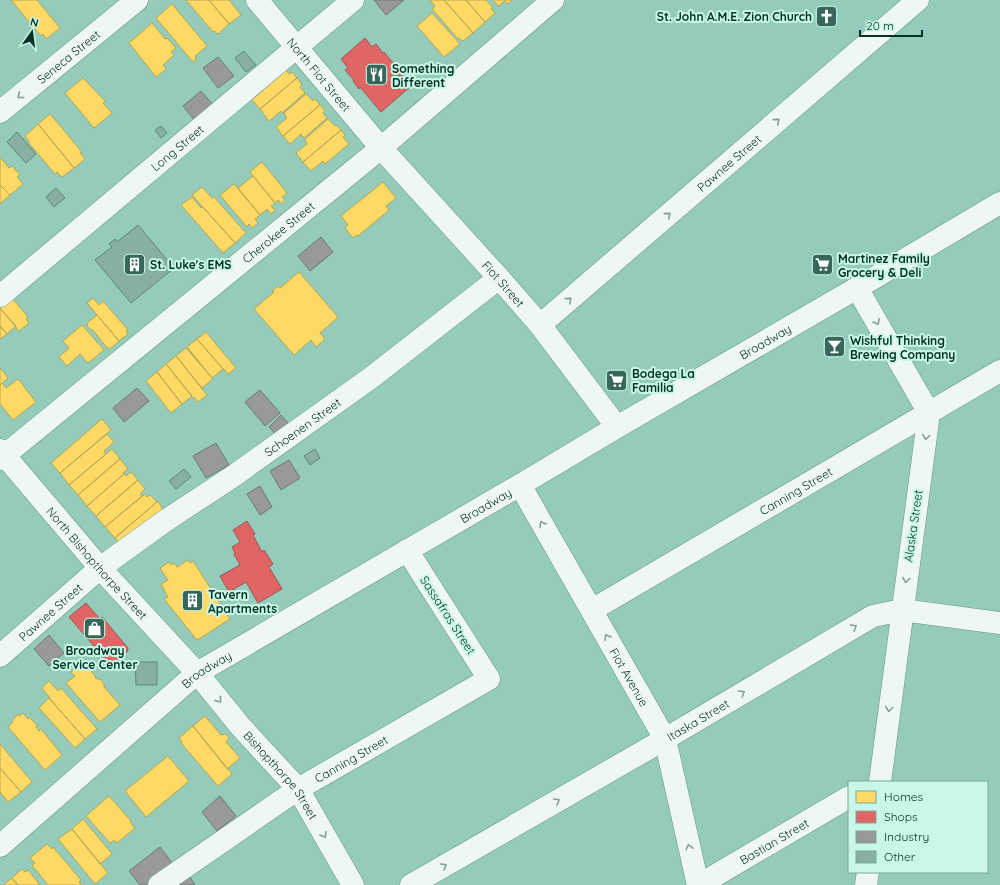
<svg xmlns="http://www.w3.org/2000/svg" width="1000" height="885" font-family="Quicksand,sans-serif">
	<rect width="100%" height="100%" fill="#94cbba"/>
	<!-- homes -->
	<path fill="#ffd966" stroke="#b4a753" d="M11,0H37L60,28L46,39L43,34L41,36Z
		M186,0H209L229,24L218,34L214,31L213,32Z
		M209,0H229L241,15L229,24Z
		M430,0H444L473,33L463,41L459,38L458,39L432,9L435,6Z
		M444,0H466L485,22L473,33Z
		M466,0H486L493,8L491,9L495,13L485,22Z
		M493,0H512L508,4L505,1L498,6Z
		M172,4L207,46L195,56L196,59L193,62L156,18Z
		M432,13L460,44L444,57L417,26Z
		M152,23L165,39L167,38L176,48L171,52L174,55L163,65L166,69L156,77L129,43Z
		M283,67L289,74L292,72L297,78L260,109L252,100L263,90L259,86Z
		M83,78L105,101L103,103L112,113L94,128L65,93Z
		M297,78L302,85L300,87L305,93L282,113L281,111L269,121L260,109Z
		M306,94L313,101L315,99L320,105L283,136L276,127L287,118L284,113Z
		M320,105L325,111L323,113L327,118L304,138L301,134L290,144L283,136Z
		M50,114L82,152L80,153L85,159L74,168L38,124Z
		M328,119L335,126L336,125L341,130L303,162L296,153L307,144L305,139Z
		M38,124L74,168L62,177L57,172L55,174L28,142L29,141L25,136Z
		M341,130L345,135L343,137L349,144L325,164L323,161L311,171L303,162Z
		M0,157L9,168L12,166L20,175L17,177L23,184L10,195L0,185Z
		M262,162L287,193L282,197L285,200L281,204L278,200L275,203L250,172Z
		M253,176L275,203L271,206L275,210L271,214L267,209L260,215L238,188Z
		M383,182L396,198L386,206L389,210L358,236L357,235L353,238L345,228L348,225L341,216Z
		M234,184L260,215L255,219L258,223L252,228L249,224L247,227L220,195Z
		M0,185L10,195L0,204Z
		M202,187L212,198L214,197L246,233L235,243L192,195Z
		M192,197L201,208L202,206L235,243L223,253L181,205Z
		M299,272L338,317L320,333L325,339L316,347L311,340L294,355L254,309L274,292L272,291L278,286L280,288Z
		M11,297L28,317L26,319L29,323L19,331L0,308V306Z
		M93,298L99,305L103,301L128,330L126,331L128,334L119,341L87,303Z
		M0,308L16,326L7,334L0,326Z
		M97,315L119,341L110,349L108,347L107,348L93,330H91L87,326L88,322Z
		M82,325L104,350L88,363L80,354L67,366L59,357L69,348L63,341Z
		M0,326L7,334L0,339Z
		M206,332L236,368L228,374L224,369H223L197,339Z
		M197,339L223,369L212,378L187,347Z
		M186,348L213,379L202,388L176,356Z
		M176,356L207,395L198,402L194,397L193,398L166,364Z
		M166,364L192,396L182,404L157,372Z
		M0,368L8,378L0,385Z
		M157,372L182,404L171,413L146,381Z
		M18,379L36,402L13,420L0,404V385L2,383L6,388Z
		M102,419L111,430L60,473L51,463Z
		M107,434L114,442L104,451L106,454L69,485L60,473Z
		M112,449L120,459L78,495L69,485Z
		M120,459L128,469L123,473L124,474L87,506L78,495Z
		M131,472L138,480L96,516L87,506L124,474L126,476Z
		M138,480L145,489L140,494L142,496L105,527L96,516Z
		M145,494L147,497L150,495L157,502L115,538L105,527Z
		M158,501L165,513L123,548L115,538Z
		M188,560L190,563L193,561L230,619L197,640L164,599L168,597L161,584L168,580L160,568L169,562L171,565L174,563L177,567Z
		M78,666L82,670L87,666L96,677L95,678L101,680L104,684V687L120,705L100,722L66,683L75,676L71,672Z
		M49,681L58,691L61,688L97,729L85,739L49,698H50L42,688Z
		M49,698L85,739L75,748L39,708Z
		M23,713L28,719L29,717L37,725L36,727L39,731L41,729L62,755L45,770L8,727L13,722L12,720L19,714L20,716Z
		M205,716L221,735L226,734L229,738L226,742L240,758L227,769L193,726Z
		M193,726L232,774L218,786L181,743L182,742L179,738Z
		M0,744L32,782L21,792L0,768Z
		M168,756L189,781L146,817L125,791Z
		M0,768L21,792L8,802L0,792Z
		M109,796L131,821L130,822L135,828L117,843L114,840L110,843L86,816Z
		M83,819L112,854L100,864L72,829Z
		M72,829L108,873L95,884L58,839Z
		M47,844L52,849L53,847L81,880L79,882L82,885H48L32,865L35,863L30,858Z
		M22,869L25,872L28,870L40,885H18L12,878Z
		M12,878L18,885H3Z"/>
	<!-- shops -->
	<path fill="#e06666" stroke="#9e5653" d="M365,38L372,47L376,44L383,53L384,52L394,64L393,65L411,86L381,112L360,87L359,89L353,81L354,80L345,70L348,68L341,59Z
		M247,521L255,534L253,535L262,552L264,550L273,564L269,567L282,589L258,603L246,582L229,592L220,576L240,565L234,554L235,553L232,547L240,542L233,530Z
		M86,603L100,619L102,617L128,648L127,652L111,666L69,617Z"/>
	<!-- industry -->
	<path fill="#999" stroke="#6c7a76" d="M374,0H404L386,15Z
		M218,57L234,76L218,88L203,68Z
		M201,91L214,106L195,121L183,106Z
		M321,237L333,252L310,271L298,256Z
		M137,388L149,401L124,422L113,408Z
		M260,390L280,413L265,426L245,402Z
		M281,415L294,430L282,441L269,427Z
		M216,443L229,465L206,478L193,456Z
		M289,460L300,478L281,490L270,471Z
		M260,486L272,507L260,515L247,494Z
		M49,635L64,653L49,666L34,649Z
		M220,796L236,816L217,831L202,812Z
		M160,847L173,864L146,885H140L129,871Z
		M190,877L195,885H177Z"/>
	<!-- building -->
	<path fill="#87b0a3" stroke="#5f877c" d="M244,51L256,65L246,72L235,58Z
		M161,126L167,133L161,138L155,130Z
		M17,132L36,154L26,163L7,142Z
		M56,188L65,198L54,207L46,197Z
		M138,225L174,268L131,303L95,260L112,247L109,244L115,239L117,242Z
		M315,449L320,458L310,465L304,456Z
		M184,469L191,477L176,489L169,481Z
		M135,662H157V685H136Z"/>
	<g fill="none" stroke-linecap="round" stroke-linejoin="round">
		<defs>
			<g id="minor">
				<path id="s1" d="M257,0L381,148L499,278L540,325L617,427"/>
				<path id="s2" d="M0,112L137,0"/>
				<path d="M857,288L929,413L880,782"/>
				<path id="s3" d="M0,296L353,0"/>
				<path id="s4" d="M540,325L918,0"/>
				<path id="s5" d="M0,450L100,568L197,673L241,727L298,789L353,885"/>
				<path id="s6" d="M0,459L381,148L553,0"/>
				<path id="s7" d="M520,485L665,739L698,885"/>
				<path id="s8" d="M592,610L1000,371"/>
				<path id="s9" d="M0,656L100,568L165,521L232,477L372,377L499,278"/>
				<path id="s10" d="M159,885L298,789L489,679L407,550"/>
				<path id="s11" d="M411,885L665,739L873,616L902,610L1000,623"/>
				<path id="s12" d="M699,885L849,797"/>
				<path d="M866,885L868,872"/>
			</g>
			<g id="major">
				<path id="s13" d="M0,846L197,673L520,485L617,427L857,288L1000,203"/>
			</g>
		</defs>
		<!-- minor casing -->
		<use href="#minor" stroke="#679588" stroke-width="23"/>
		<!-- major casing -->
		<use href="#major" stroke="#679588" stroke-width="23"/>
		<!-- minor -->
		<use href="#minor" stroke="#eff7f5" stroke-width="22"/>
		<!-- major -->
		<use href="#major" stroke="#eff7f5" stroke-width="22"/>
	</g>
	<!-- one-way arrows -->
	<defs><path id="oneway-chevron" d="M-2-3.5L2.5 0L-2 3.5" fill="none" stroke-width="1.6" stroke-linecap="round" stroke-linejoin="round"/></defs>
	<g stroke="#859e98">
		<use href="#oneway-chevron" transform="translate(20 96) rotate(141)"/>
		<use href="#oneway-chevron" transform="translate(777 121) rotate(-41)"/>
		<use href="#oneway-chevron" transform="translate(668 215) rotate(-41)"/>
		<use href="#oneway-chevron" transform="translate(569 300) rotate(-41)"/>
		<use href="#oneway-chevron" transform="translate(877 322) rotate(60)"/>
		<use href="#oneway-chevron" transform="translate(926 437) rotate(98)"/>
		<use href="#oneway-chevron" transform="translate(542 524) rotate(-120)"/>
		<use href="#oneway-chevron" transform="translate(906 580) rotate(98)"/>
		<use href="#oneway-chevron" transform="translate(854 627) rotate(-31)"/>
		<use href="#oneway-chevron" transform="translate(607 637) rotate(-120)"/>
		<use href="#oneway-chevron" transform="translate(742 693) rotate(-31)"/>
		<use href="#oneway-chevron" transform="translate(219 700) rotate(51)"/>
		<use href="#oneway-chevron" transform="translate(889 709) rotate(97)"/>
		<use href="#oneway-chevron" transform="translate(557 801) rotate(-30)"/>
		<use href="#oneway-chevron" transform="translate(324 835) rotate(61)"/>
		<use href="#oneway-chevron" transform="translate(689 847) rotate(-103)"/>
		<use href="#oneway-chevron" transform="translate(444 866) rotate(-30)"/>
	</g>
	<!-- icons -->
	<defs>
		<symbol id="church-square" viewBox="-11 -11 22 22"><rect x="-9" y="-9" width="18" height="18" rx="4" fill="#36675a" stroke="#c9f7e7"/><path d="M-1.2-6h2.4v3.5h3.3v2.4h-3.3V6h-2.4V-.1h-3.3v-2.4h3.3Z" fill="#fff"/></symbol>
		<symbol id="restaurant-square" viewBox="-11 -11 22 22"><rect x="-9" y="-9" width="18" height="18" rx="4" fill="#36675a" stroke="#c9f7e7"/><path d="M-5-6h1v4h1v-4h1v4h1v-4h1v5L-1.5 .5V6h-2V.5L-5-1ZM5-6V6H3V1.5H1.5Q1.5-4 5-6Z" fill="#fff"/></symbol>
		<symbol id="building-square" viewBox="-11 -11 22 22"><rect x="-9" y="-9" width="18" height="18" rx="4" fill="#36675a" stroke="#c9f7e7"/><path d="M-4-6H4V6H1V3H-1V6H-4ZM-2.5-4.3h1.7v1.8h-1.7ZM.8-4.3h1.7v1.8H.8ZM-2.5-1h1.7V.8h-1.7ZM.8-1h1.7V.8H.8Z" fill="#fff"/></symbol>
		<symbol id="supermarket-square" viewBox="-11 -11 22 22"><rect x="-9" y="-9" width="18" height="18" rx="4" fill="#36675a" stroke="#c9f7e7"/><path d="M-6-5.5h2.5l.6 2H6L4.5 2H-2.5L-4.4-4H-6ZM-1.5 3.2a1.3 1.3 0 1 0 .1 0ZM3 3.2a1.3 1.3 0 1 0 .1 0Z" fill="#fff"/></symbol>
		<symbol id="bar-square" viewBox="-11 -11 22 22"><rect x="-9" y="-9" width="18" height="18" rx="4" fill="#36675a" stroke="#c9f7e7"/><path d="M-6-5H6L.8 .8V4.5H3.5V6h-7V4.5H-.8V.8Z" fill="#fff"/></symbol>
		<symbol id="shop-square" viewBox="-11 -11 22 22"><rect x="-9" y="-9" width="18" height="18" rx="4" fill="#36675a" stroke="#c9f7e7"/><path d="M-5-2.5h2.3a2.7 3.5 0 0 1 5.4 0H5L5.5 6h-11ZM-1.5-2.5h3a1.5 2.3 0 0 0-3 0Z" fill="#fff"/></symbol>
	</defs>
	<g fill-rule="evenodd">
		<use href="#church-square" x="814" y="4" width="25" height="25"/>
		<use href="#restaurant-square" x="364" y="62" width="25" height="25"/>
		<use href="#building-square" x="122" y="252" width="25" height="25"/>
		<use href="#supermarket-square" x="810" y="252" width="25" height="25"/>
		<use href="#bar-square" x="822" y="334" width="25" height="25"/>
		<use href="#supermarket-square" x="604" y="368" width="25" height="25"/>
		<use href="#building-square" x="180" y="588" width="25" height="25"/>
		<use href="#shop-square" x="82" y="616" width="25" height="25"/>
	</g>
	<g text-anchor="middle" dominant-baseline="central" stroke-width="4" stroke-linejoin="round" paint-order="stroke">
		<!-- poi labels -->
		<g font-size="12" font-weight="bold" fill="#043126" stroke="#c9f7e7" text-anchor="start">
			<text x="812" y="16" text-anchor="end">St. John A.M.E. Zion Church</text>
			<text x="392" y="68">Something<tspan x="392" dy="14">Different</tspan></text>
			<text x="838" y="258">Martinez Family<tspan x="838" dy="14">Grocery &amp; Deli</tspan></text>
			<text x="150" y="264">St. Luke's EMS</text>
			<text x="850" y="340">Wishful Thinking<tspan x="850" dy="14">Brewing Company</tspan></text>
			<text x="632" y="373">Bodega La<tspan x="632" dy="14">Familia</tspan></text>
			<text x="208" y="594">Tavern<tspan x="208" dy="14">Apartments</tspan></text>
			<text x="95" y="650" text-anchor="middle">Broadway<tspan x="95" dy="14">Service Center</tspan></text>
		</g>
		<!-- street labels -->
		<g font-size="12" fill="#043126" stroke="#c9f7e7">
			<text stroke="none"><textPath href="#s2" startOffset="88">Seneca Street</textPath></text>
			<text stroke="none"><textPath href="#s1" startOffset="97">North Fiot Street</textPath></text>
			<text stroke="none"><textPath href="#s3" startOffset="231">Long Street</textPath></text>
			<text stroke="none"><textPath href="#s4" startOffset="249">Pawnee Street</textPath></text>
			<text stroke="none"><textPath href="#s6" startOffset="359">Cherokee Street</textPath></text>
			<text stroke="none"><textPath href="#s1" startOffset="376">Fiot Street</textPath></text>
			<text stroke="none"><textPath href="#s13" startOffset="920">Broadway</textPath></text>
			<text stroke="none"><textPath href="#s9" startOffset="380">Schoenen Street</textPath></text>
			<text stroke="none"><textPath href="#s8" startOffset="236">Canning Street</textPath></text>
			<text stroke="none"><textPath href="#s13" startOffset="596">Broadway</textPath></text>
			<text transform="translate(913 526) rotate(-82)">Alaska Street</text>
			<text stroke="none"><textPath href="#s5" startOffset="149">North Bishopthorpe Street</textPath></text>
			<text stroke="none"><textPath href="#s9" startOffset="67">Pawnee Street</textPath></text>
			<text transform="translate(448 615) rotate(57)">Sassafras Street</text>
			<text stroke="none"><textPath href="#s13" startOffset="272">Broadway</textPath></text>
			<text stroke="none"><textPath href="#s7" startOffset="221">Fiot Avenue</textPath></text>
			<text stroke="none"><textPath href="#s11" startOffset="331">Itaska Street</textPath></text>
			<text stroke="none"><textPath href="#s10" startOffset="230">Canning Street</textPath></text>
			<text stroke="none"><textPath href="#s5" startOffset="430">Bishopthorpe Street</textPath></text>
			<text stroke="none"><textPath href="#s12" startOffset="87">Bastian Street</textPath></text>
		</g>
	</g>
	<!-- legend -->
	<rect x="848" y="781" width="140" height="92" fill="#c9f7e7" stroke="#7aa89a"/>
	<rect x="856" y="791" width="20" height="12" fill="#ffd966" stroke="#7aa89a"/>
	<text x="884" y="801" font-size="12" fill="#043126">Homes</text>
	<rect x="856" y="811" width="20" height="12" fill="#e06666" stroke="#7aa89a"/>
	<text x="884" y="821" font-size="12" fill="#043126">Shops</text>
	<rect x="856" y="831" width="20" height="12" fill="#999999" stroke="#7aa89a"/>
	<text x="884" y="841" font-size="12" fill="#043126">Industry</text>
	<rect x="856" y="851" width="20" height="12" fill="#87b0a3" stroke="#7aa89a"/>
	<text x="884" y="861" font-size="12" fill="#043126">Other</text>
	<!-- north arrow -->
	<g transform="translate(32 32) rotate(14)" stroke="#c9f7e7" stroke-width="3" paint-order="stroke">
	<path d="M0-3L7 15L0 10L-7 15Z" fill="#043126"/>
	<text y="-6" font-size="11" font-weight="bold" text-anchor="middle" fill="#043126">N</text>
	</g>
	<!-- scale -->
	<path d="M860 30v6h62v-6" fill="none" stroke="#043126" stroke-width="2"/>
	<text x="866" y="30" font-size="12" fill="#043126" stroke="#c9f7e7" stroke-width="3" paint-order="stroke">20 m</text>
</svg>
